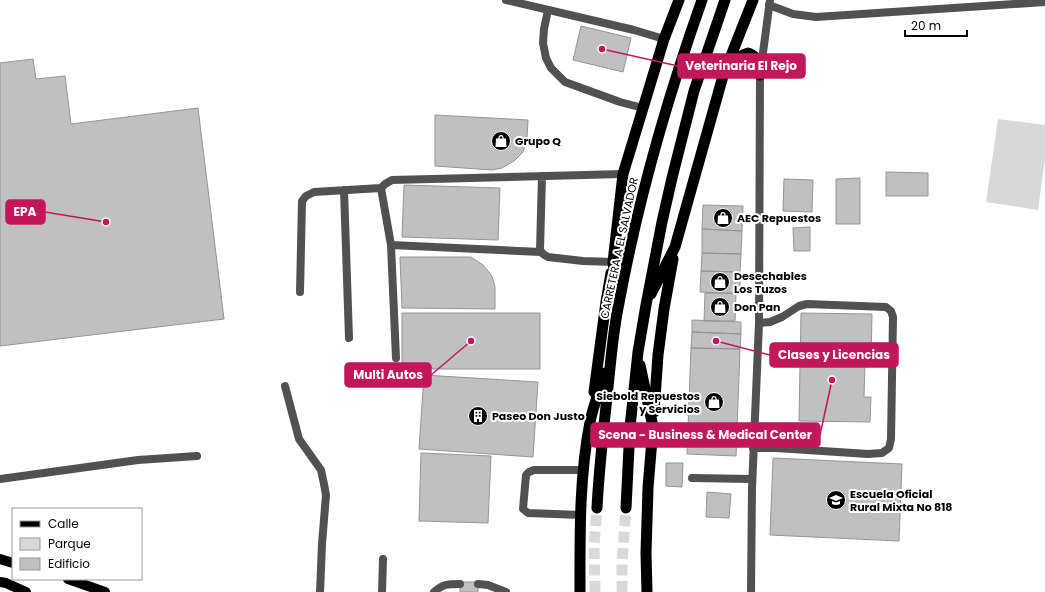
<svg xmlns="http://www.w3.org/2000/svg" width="1045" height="592" font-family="Poppins,sans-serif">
	<rect width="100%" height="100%" fill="#fff"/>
	<!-- green -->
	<path fill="#d8d8d8" d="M998,119L1045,125V160L1038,210L986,202Z"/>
	<!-- building -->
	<path fill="#c0c0c0" stroke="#959595" d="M581,26L631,38L623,72L573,60Z
		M33,59L36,79L65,76L71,124L198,108L224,319L0,346V63Z
		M435,115L528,120L527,138L523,152L514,161L502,168L492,170L435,166Z
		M886,172L928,173V196H886Z
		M860,178V224H836V179Z
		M784,179L813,180L812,212L783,211Z
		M404,185L500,188L498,240L402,237Z
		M703,205L743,206L742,231L702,229Z
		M810,227V251H794L793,228Z
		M702,229L742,231L741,254L702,253Z
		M702,253L741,254L740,272L701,271Z
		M400,257H471L483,265L492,276L495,287V309L402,308Z
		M701,271L740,272V294L700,292Z
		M705,293H736L735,321H704Z
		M402,313H540V369H402Z
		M801,313L872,314L871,363H865L864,397H871L870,422L799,421Z
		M692,320L741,322V334L692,332Z
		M692,332L741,334L740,349L691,348Z
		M691,348L740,349L736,456L687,454Z
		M424,375L538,382L533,457L419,449Z
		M421,453L491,456L488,523L419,521Z
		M773,458L902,464L899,541L770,535Z
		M666,463H683L682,487L666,486Z
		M707,492L731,494L729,518L706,517Z
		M460,582H478V592H460Z"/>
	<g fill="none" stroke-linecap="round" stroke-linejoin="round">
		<!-- trunk-tunnel -->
		<path stroke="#d9d9d9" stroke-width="11" stroke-dasharray="11 5.5" stroke-linecap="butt" d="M595,592L594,545L597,508
			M622,592V563L626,508"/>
		<!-- service -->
		<path stroke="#515151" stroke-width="8" d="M506,0L634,30L664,39
			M769,5L793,14L816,17L1045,2
			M548,10L544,29L543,43L546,58L551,68L565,82L620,102L643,108
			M542,176L540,250C542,254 544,255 548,257L583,261L613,262
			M344,190L349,338
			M391,245L541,252
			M300,292L302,201L306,196L314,192L381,188
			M396,358L391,245L381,188L385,184L392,180L623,174
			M753,448H776L868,454L882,453L889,448L891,439L893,317L891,311L886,307L807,304L799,306L782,317L770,322L759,323
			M692,478L752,479
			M0,479L138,460L197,456
			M581,515L528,513L523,509L526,475L529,472L534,470H583
			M478,584L488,585L506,592
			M382,592L383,559
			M434,592C443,584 447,584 460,584"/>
		<!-- minor -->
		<path stroke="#515151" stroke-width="8" d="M285,386L299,439L321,470L324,484L326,495L322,544L320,592"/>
		<!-- tertiary -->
		<path stroke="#515151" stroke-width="8" d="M751,592L752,488L759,323L760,75L770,0"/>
		<!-- primary -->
		<path stroke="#000" stroke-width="10" d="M0,559L13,563
			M68,579L105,592
			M0,582L6,583L26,592"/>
		<!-- trunk -->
		<path stroke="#000" stroke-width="11" d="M729,67L738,57L748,53L752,55L756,58L760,75
			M651,294L675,247L723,76L753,0
			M617,296L613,262L623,174L664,39L679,0
			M640,365L653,427L648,488L646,553L647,592
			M594,392L606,302L611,273
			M654,412L658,355L664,309L673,259
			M597,508C599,467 604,427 608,387C611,359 613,331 619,303C638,200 667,99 702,0
			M626,508L630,427L638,352L646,305L662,222L672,178L694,91L725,0
			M580,592C580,536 579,478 590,422C593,406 600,389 605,373"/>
	</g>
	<!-- icons -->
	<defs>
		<symbol id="shop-disc" viewBox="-11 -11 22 22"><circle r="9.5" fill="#000" stroke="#fff"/><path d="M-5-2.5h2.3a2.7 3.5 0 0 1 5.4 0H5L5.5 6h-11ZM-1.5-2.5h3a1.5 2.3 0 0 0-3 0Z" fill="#fff"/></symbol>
		<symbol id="building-disc" viewBox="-11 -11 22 22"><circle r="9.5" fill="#000" stroke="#fff"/><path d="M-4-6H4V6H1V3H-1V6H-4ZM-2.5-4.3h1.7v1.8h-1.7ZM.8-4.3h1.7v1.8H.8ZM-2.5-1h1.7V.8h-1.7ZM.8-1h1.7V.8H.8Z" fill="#fff"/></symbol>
		<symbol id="school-disc" viewBox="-11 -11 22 22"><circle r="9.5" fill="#000" stroke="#fff"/><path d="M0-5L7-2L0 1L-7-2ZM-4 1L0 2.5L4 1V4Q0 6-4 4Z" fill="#fff"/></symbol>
	</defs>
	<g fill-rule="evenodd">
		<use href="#shop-disc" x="490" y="130" width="22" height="22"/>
		<use href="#shop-disc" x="712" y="207" width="22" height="22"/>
		<use href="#shop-disc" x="709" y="271" width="22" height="22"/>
		<use href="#shop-disc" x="709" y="296" width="22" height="22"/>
		<use href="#shop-disc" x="703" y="391" width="22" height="22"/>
		<use href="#building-disc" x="467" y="405" width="22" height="22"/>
		<use href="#school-disc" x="825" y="489" width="22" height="22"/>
	</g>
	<g text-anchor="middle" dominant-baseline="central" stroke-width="4" stroke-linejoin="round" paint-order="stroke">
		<!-- poi labels -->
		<g font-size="11" font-weight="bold" fill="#000" stroke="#fff" text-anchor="start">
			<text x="515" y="141">Grupo Q</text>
			<text x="737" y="218">AEC Repuestos</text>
			<text x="734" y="276">Desechables<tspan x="734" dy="13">Los Tuzos</tspan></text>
			<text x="734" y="307">Don Pan</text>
			<text x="700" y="396" text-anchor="end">Siebold Repuestos<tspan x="700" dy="13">y Servicios</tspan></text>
			<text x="492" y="416">Paseo Don Justo</text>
			<text x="850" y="494">Escuela Oficial<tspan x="850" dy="13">Rural Mixta No 818</tspan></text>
		</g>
		<!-- street labels -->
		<g font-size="11" fill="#000" stroke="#fff">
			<text transform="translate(619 248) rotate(-78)">CARRETERA A EL SALVADOR</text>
		</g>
	</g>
	<!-- callouts -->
	<path fill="none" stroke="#c2185b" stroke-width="1.5" d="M602 49L678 66M106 222L45 212M716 341L770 355M471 341L431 375M832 380L820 435"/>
	<g fill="#c2185b" stroke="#fff" stroke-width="1.5">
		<circle cx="602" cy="49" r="4"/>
		<circle cx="106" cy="222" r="4"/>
		<circle cx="716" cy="341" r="4"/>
		<circle cx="471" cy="341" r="4"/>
		<circle cx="832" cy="380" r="4"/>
	</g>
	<g fill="#c2185b" stroke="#c2185b" stroke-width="1.5">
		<rect x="678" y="54" width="127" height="24" rx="4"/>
		<rect x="6" y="200" width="39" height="24" rx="4"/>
		<rect x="770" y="343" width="128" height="24" rx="4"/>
		<rect x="345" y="363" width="86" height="24" rx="4"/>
		<rect x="591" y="423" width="229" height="24" rx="4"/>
	</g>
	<g font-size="12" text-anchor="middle" font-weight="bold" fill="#fff">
		<text x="741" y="70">Veterinaria El Rejo</text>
		<text x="25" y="216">EPA</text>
		<text x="834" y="359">Clases y Licencias</text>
		<text x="388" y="379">Multi Autos</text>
		<text x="705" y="439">Scena - Business &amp; Medical Center</text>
	</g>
	<!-- legend -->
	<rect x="12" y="508" width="130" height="72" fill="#ffffff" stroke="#999999"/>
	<rect x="20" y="521" width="20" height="6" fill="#000000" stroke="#999999"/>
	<text x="48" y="528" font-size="12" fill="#000000">Calle</text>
	<rect x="20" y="538" width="20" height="12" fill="#d8d8d8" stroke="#999999"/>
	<text x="48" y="548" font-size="12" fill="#000000">Parque</text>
	<rect x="20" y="558" width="20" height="12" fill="#c0c0c0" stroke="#999999"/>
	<text x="48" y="568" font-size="12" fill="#000000">Edificio</text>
	<!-- scale -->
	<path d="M905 30v6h62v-6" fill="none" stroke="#000000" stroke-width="2"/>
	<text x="911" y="30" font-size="12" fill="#000000" stroke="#ffffff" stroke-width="3" paint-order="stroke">20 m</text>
</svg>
